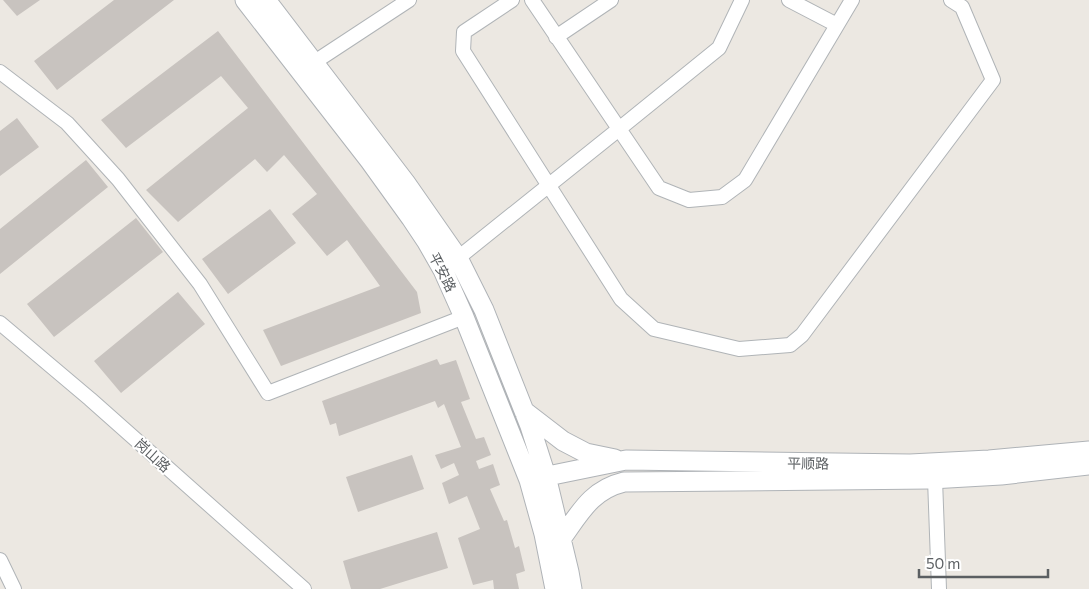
<svg xmlns="http://www.w3.org/2000/svg" width="1089" height="589" font-family="Commissioner,'Noto Sans SC',sans-serif">
	<rect width="100%" height="100%" fill="#ece8e2"/>
	<!-- building -->
	<path fill="#c8c3bf" d="M3,0H40L17,16Z
		M114,0H174L57,90L34,61Z
		M218,31L417,292L421,313L281,366L263,330L380,286L347,240L327,256L292,214L317,194L284,155L267,172L255,159L178,222L146,190L248,108L221,76L126,148L101,120Z
		M17,118L39,147L0,176V131Z
		M86,160L108,187L0,274V229Z
		M270,209L296,243L228,294L202,259Z
		M136,218L163,252L54,337L27,304Z
		M178,292L205,324L121,393L94,361Z
		M437,359L440,365L456,360L470,399L461,402L476,439L484,437L491,455L476,461L479,469L493,464L500,485L490,489L504,521L507,520L515,548L519,546L525,571L516,574L519,589H494L493,580L473,585L458,538L480,529L467,496L449,504L442,483L459,475L454,463L441,469L435,455L461,447L444,404L438,408L435,401L339,436L336,423L330,425L322,401Z
		M412,455L424,489L358,512L346,477Z
		M437,532L448,568L380,589H351L343,561Z"/>
	<g fill="none" stroke-linecap="round" stroke-linejoin="round">
		<defs>
			<path id="street" d="M512,0L464,32L463,51L621,299L654,329L739,349L790,345L802,335L993,80L962,7L951,0
				M532,0L659,188L689,200L722,197L745,180L852,0
				M789,0L837,25
				M556,37L611,0
				M307,67L409,0
				M0,72L67,123L118,179L200,284L268,393L464,317
				M458,258L619,129L719,48L742,0
				M0,323L90,399L304,589
				M935,479L939,589
				M0,560L14,589"/>
			<path id="secondary" d="M245,0L370,161L411,218L427,242L443,270L464,317L529,480L544,534L555,589
				M266,0L405,182L458,258L484,310L530,426L546,476L569,572L572,589
				M524,411L563,441L586,453L615,459
				M533,479L626,460L910,464L989,460L1089,451
				M561,539C580,513 591,490 624,482L931,479L1001,475L1089,465"/>
		</defs>
		<!-- street casing -->
		<use href="#street" stroke="#b0b4b7" stroke-width="16"/>
		<!-- secondary casing -->
		<use href="#secondary" stroke="#afb3b7" stroke-width="21"/>
		<!-- street -->
		<use href="#street" stroke="#fff" stroke-width="14"/>
		<!-- secondary -->
		<use href="#secondary" stroke="#fff" stroke-width="19"/>
	</g>
	<g text-anchor="middle" dominant-baseline="central" stroke-width="4" stroke-linejoin="round" paint-order="stroke">
		<!-- street labels -->
		<g font-size="14" fill="#5b5f62" stroke="#fff">
			<text transform="translate(443 272) rotate(63)">平安路</text>
			<text transform="translate(153 455) rotate(42)">岗山路</text>
			<text transform="translate(808 463) rotate(1)">平顺路</text>
		</g>
	</g>
	<!-- scale -->
	<path d="M919 569v8h129v-8" fill="none" stroke="#5b5f62" stroke-width="2.5"/>
	<text x="926" y="569" font-size="15" fill="#5b5f62" stroke="#ffffff" stroke-width="4" paint-order="stroke">50 m</text>
</svg>
